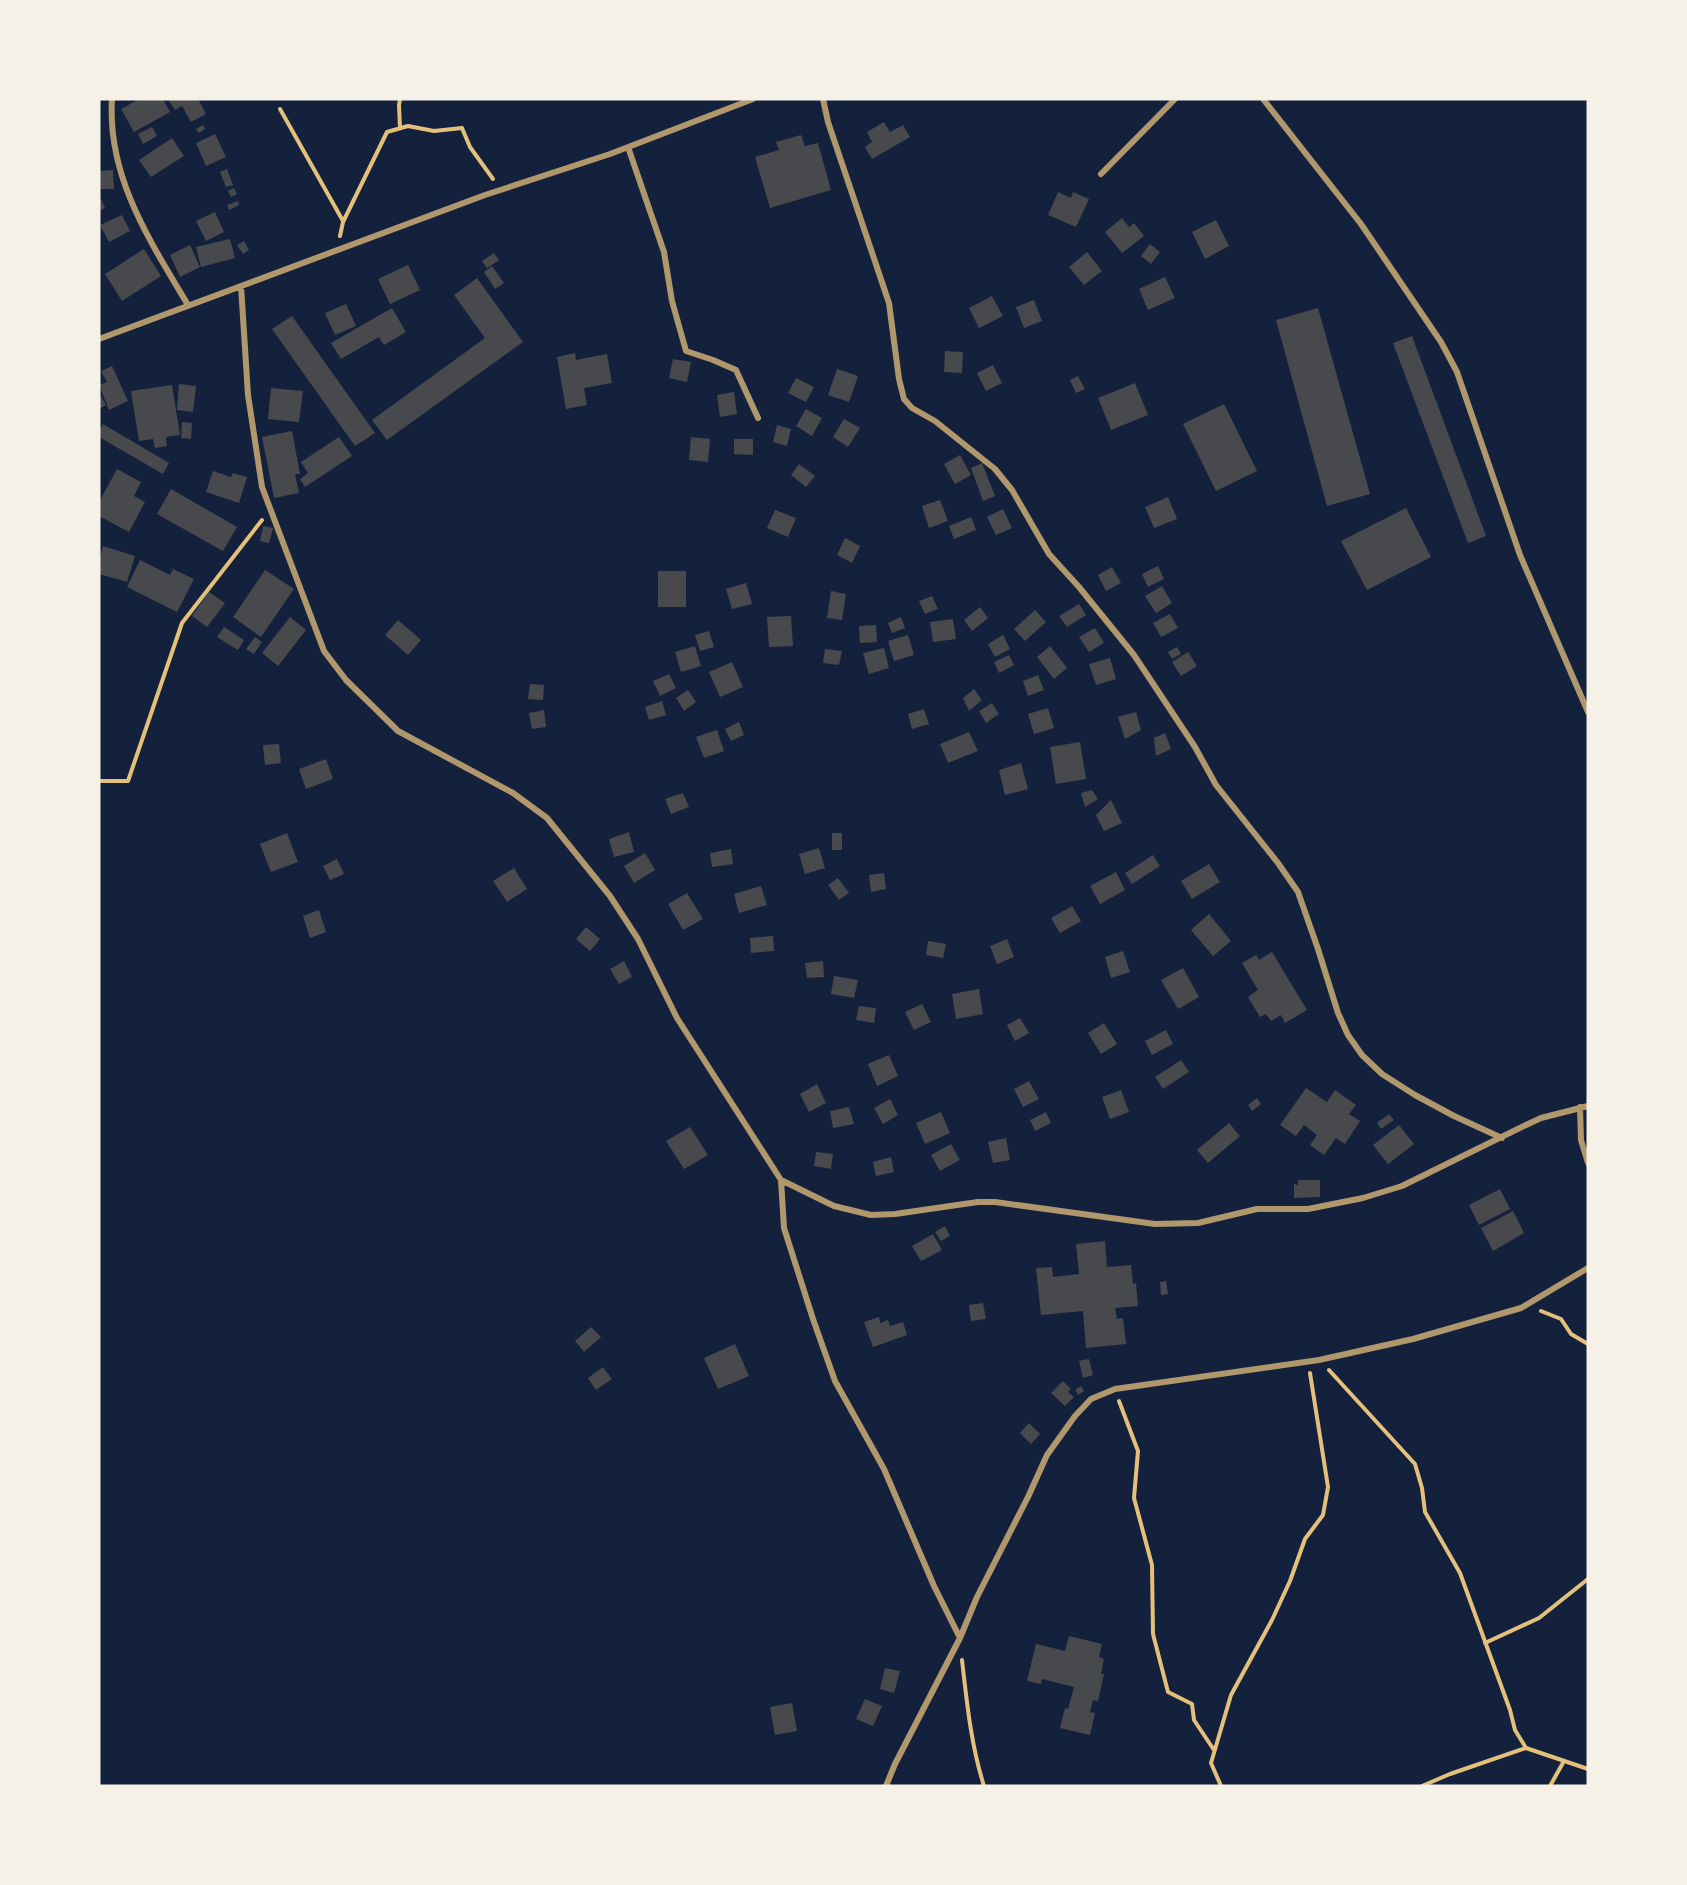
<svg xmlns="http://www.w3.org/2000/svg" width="1687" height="1885" font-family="'Work Sans',sans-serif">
	<rect width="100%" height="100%" fill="#14213d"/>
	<!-- building -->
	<path fill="#48494c" d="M139,99H163L170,112L134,132L121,109Z
		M168,99H198L206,114L191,122L182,106L175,110Z
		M884,122L890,132L903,125L910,137L872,159L865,147L872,142L867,132Z
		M203,125L205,129L199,133L196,129Z
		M152,127L157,136L143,144L138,134Z
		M215,134L226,157L206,166L196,143Z
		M801,135L805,146L818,143L831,190L770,208L755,157L779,150L776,142Z
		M172,138L184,156L151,177L139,160Z
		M227,169L233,185L226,187L220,172Z
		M113,170L114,189H99V171Z
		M234,188L237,194L231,197L228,191Z
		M1058,192L1071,198L1073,192L1089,199L1076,227L1048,215Z
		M99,195L105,208L99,211Z
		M238,201L239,205L229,210L227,205Z
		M215,212L224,232L206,241L196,221Z
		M122,215L130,231L109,242L100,225Z
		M1122,218L1129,227L1134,223L1144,236L1122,253L1105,232Z
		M1216,220L1229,246L1205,259L1192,232Z
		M230,239L235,258L201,267L196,247Z
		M244,241L249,250L243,254L237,245Z
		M1150,244L1160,252L1151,264L1141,256Z
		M190,245L200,267L180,277L170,255Z
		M144,249L161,276L122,301L105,274Z
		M1087,252L1102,271L1084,285L1069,267Z
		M494,253L499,260L487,268L482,261Z
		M408,265L420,290L390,304L378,279Z
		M492,266L504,283L495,289L484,272Z
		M1165,277L1175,298L1148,310L1139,289Z
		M477,278L523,342L387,440L372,420L485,338L454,295Z
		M992,296L1003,316L979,328L969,308Z
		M1034,300L1042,321L1024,328L1016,307Z
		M346,304L356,326L335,335L325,313Z
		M392,308L406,332L384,345L379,337L341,359L331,343Z
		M1318,308L1370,494L1327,506L1276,320Z
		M292,316L375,433L355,446L272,329Z
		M1412,336L1486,536L1468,543L1393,343Z
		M945,351L963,352L962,373L944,372Z
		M575,353L576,360L607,354L612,383L584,388L587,405L566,409L557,357Z
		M673,359L691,362L687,382L669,378Z
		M993,365L1002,383L986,391L977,373Z
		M112,366L128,401L109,410L99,385L107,382L101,371Z
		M837,369L858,376L849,402L828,395Z
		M1078,376L1085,389L1076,393L1070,380Z
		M796,378L814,387L806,402L788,393Z
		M1135,383L1148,415L1111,430L1098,398Z
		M179,384L196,386L193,412L177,410Z
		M172,385L180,435L166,437L167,446L155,448L153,439L139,441L131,391Z
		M271,388L303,391L299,422L268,419Z
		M734,392L737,414L720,417L717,395Z
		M99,393L106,405L99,409Z
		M1224,404L1257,471L1216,491L1183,424Z
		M806,409L822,418L812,436L796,426Z
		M844,419L860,428L848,447L833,437Z
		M182,422L192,423L191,439L181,438Z
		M103,424L169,463L163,474L99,437V431Z
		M777,425L791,429L787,446L773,442Z
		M292,431L300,474H295L299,493L274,498L262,437Z
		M339,437L352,456L305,487L300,479L308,473L301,462Z
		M691,437L710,439L708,462L689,460Z
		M734,439H753V455L734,454Z
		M960,455L971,475L955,484L944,464Z
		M982,463L995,496L983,501L971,468Z
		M799,464L815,476L806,487L791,475Z
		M117,469L141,482L134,496L145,502L129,532L99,516V502Z
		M213,471L231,477L233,473L247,477L239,503L206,492Z
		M171,489L237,527L223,551L157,514Z
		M1168,497L1177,519L1154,528L1145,507Z
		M940,500L948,521L929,528L922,506Z
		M1406,508L1431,557L1367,590L1341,541Z
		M1003,509L1012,528L996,535L987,517Z
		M775,510L796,518L788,537L767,528Z
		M971,517L976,530L954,539L949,526Z
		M263,526L273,528L269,543L260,541Z
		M845,538L860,546L852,563L837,555Z
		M103,546L135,556L127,582L99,574V561Z
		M140,560L170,575L173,569L194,579L177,612L127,587Z
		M1158,566L1164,579L1148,587L1142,574Z
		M1112,567L1121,583L1106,591L1098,575Z
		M265,570L294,589L261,637L233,617Z
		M658,571H686V607H658Z
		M746,583L752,604L732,609L726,589Z
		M1162,586L1172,603L1156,613L1145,596Z
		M831,591L846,594L842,620L827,618Z
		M209,592L225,603L207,627L192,616Z
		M932,596L938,609L925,614L919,601Z
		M1079,604L1086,615L1067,627L1059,616Z
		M980,607L988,618L972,631L964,620Z
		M1035,610L1046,622L1025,641L1014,629Z
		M1170,614L1178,628L1161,637L1153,623Z
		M791,616L793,646L769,647L767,617Z
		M290,617L306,630L278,666L262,653Z
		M901,617L905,628L892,633L888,623Z
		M953,619L956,639L933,642L930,622Z
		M398,620L421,640L408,655L385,635Z
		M876,625L877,642L860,643L859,626Z
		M224,627L244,640L238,650L217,637Z
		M1095,628L1104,643L1089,652L1079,637Z
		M709,631L714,647L700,651L695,635Z
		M908,635L914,655L894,661L888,641Z
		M1003,635L1010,649L995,657L988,644Z
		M255,637L262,642L254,654L246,649Z
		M695,646L701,666L681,672L675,652Z
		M1050,646L1067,668L1054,679L1037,657Z
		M1177,647L1181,654L1172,659L1168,652Z
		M884,648L889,668L869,674L863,653Z
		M825,649L842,651L839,665L823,663Z
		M1188,652L1197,666L1181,676L1172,662Z
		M1009,655L1014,665L999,673L994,662Z
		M1110,658L1116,679L1096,685L1089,664Z
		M732,662L743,687L720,697L709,672Z
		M669,674L676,688L660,696L653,681Z
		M1038,675L1044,690L1028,696L1023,681Z
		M530,684L544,685L543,700L528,699Z
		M974,689L982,700L969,711L963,698Z
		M688,690L696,702L684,711L676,698Z
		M662,701L666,715L649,720L645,707Z
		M992,703L999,714L986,723L979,711Z
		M1048,708L1054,728L1034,734L1028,714Z
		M924,709L929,724L912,729L908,714Z
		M544,710L546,727L532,729L529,713Z
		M1136,712L1141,730L1125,739L1118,717Z
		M739,722L744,735L731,741L725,729Z
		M717,730L724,751L704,758L696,737Z
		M969,732L978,751L948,763L940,744Z
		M1165,733L1171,749L1156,756L1154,738Z
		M1080,742L1086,779L1056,784L1050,747Z
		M279,744L281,763L265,765L263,745Z
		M326,759L333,779L306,789L299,769Z
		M1021,763L1028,789L1005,795L999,770Z
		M1092,790L1098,799L1085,807L1081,793Z
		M683,793L689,807L671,814L665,799Z
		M1111,800L1122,823L1104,831L1096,815Z
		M629,832L634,852L614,857L609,839Z
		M287,833L298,862L271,872L260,844Z
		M832,833H842V850H832Z
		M819,848L825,868L805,874L799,854Z
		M731,849L733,864L712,867L710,853Z
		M645,853L655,870L634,883L624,866Z
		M1153,855L1160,866L1132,884L1125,873Z
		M337,859L344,874L330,880L323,866Z
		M1209,864L1220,882L1192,899L1181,881Z
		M514,868L527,889L507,902L493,881Z
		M1116,872L1125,890L1100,904L1090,886Z
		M884,873L886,889L871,892L869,875Z
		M838,878L849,893L839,900L828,885Z
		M761,886L767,905L739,913L734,894Z
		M687,893L703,919L683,930L668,904Z
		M1072,906L1081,921L1060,933L1051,918Z
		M319,910L326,932L310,938L303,916Z
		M1209,914L1231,941L1213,956L1191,930Z
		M586,927L600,939L590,951L576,939Z
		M773,936L774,951L751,953L750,938Z
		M1007,939L1014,957L997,964L990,946Z
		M928,941L946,944L943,958L926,955Z
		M1123,951L1130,972L1111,978L1105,957Z
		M1272,952L1307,1010L1285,1023L1281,1015L1271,1021L1266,1014L1260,1017L1248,997L1258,990L1242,963L1256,955L1259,960Z
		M624,961L632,977L619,984L610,969Z
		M823,961L824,977L807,978L805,963Z
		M1183,968L1199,997L1178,1009L1161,980Z
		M834,976L858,980L854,998L831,994Z
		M979,989L983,1014L956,1019L952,994Z
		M922,1004L931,1022L914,1030L905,1012Z
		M859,1006L876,1008L874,1023L856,1020Z
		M1020,1018L1029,1033L1015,1041L1007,1025Z
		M1104,1023L1117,1044L1101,1054L1088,1033Z
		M1166,1030L1173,1044L1152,1055L1145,1041Z
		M889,1055L898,1076L877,1086L868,1064Z
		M1181,1060L1189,1072L1163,1089L1155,1077Z
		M1029,1081L1039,1099L1023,1107L1014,1089Z
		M817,1084L826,1103L809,1112L800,1094Z
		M1306,1088L1327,1102L1335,1090L1356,1105L1349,1114L1360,1121L1345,1144L1336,1138L1324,1155L1310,1145L1317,1135L1304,1125L1296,1136L1280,1125Z
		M1121,1090L1129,1112L1110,1119L1102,1097Z
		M1257,1098L1261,1104L1252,1111L1248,1105Z
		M890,1099L898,1115L883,1124L874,1108Z
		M849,1107L854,1124L833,1128L830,1111Z
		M941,1112L950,1133L925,1144L916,1123Z
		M1046,1112L1051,1123L1035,1131L1030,1120Z
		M1389,1114L1394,1120L1381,1129L1377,1123Z
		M1229,1123L1240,1136L1208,1163L1197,1150Z
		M1399,1125L1414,1144L1388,1164L1373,1145Z
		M690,1127L708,1155L684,1169L666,1141Z
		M1006,1138L1010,1160L993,1163L988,1142Z
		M951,1144L960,1160L940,1171L931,1155Z
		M816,1152L833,1154L831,1169L814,1166Z
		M891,1157L894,1172L876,1176L873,1162Z
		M1298,1180H1320V1197L1294,1198V1184L1298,1185Z
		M1500,1189L1510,1209L1479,1225L1469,1205Z
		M1513,1211L1524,1233L1493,1251L1481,1228Z
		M945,1226L950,1236L941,1241L935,1232Z
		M933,1234L942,1250L921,1261L912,1246Z
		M1105,1241L1107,1267L1131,1265L1133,1284L1136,1283L1138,1306L1115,1308L1117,1319L1123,1318L1126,1344L1086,1348L1083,1311L1041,1315L1036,1268L1052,1267L1053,1277L1079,1274L1076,1244Z
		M1166,1281L1168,1294L1161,1295L1160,1282Z
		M983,1303L986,1319L971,1321L969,1305Z
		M879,1317L880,1323L888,1320L890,1326L903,1322L907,1335L873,1347L864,1322Z
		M591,1327L601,1337L584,1352L575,1341Z
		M735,1344L749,1376L718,1389L704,1358Z
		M1089,1359L1093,1375L1083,1378L1079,1361Z
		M603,1367L612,1379L596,1390L588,1378Z
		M1063,1381L1071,1389L1068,1392L1074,1397L1065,1406L1051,1393Z
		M1081,1386L1084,1391L1078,1395L1075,1390Z
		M1029,1423L1040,1434L1031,1444L1020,1433Z
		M1069,1636L1102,1644L1099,1657L1104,1659L1101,1674H1104L1098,1701L1093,1700L1090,1712L1095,1713L1090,1735L1060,1728L1065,1708L1068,1709L1074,1687L1042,1679L1041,1684L1027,1681L1036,1644L1065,1651Z
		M885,1668L900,1671L894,1693L880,1689Z
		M865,1699L882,1706L873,1726L856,1719Z
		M792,1703L797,1731L775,1735L770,1707Z"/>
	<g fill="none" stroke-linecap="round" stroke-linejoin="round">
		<!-- path -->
		<path stroke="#e5c07b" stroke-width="4" d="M400,99L399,105L400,128
			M280,109L343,221
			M340,236L343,222L387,132L408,126L434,131L462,128L470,147L493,179
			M99,781H128L182,623L262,520
			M1541,1311L1561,1319L1571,1334L1588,1344
			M1329,1370L1415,1464L1422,1488L1425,1512L1460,1573L1510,1710L1515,1730L1526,1748L1588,1769
			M1119,1401L1138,1451L1134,1498L1152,1565L1153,1634L1168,1692L1192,1704L1194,1720L1214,1750
			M1485,1643L1539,1618L1588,1579
			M962,1660C967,1703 971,1745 984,1786
			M1221,1786L1211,1763L1231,1695L1272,1620L1290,1581L1305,1539L1323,1515L1328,1487L1310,1373
			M1422,1786L1450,1774L1526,1748
			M1550,1786L1564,1761"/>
		<!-- minor -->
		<path stroke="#b1986c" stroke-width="6" d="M112,99C107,177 150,241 188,305
			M823,99L828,122L889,303L899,379L904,399L912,408L935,421L995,469L1012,490L1049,554L1079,587L1134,655L1195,747L1216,785L1278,863L1298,892L1318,949L1338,1013L1348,1035L1362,1055L1382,1074L1415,1095L1454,1116L1502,1138
			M1263,99L1361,224L1441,342L1457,372L1520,555L1588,712
			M628,147L664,252L672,301L686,351L713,360L736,370L758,418
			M1101,174L1175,99
			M241,286L248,395L262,487L324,651L346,680L398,731L513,793L547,818L610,896L638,939L677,1018L781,1180L784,1228L813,1319L835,1381L884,1469L934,1586L960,1638
			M99,339L485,195L610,154L753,99
			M1580,1107L1581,1140L1588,1163
			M781,1180L834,1206L871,1215L895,1214L978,1202H995L1155,1224L1198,1223L1257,1209H1308L1363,1198L1402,1186L1526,1125L1541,1118L1588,1106
			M886,1786L895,1764L960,1638L977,1597L1028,1497L1047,1455L1075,1416L1091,1399L1115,1389L1319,1360L1413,1339L1521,1308L1588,1268"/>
	</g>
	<!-- border -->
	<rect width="1687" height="1885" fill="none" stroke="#f6f1e7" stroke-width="201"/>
</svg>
